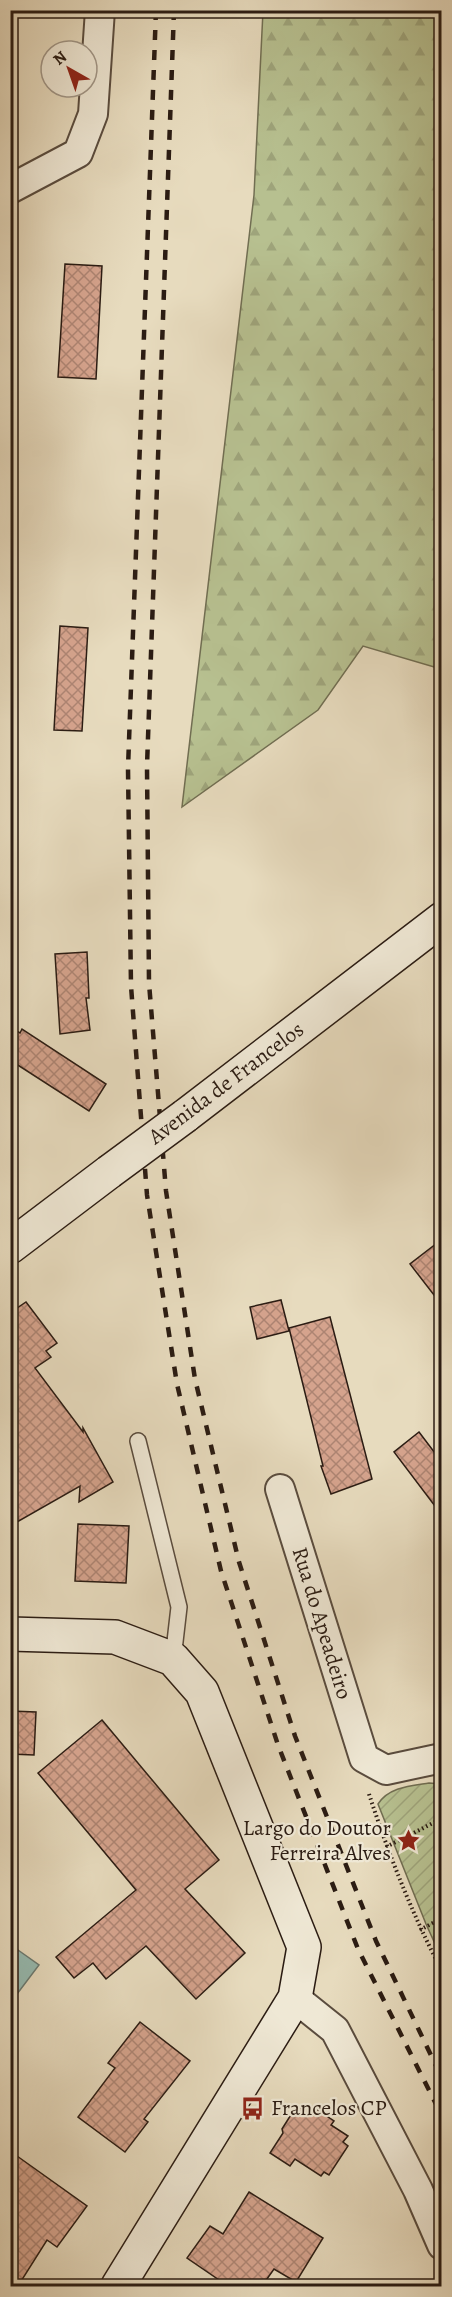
<svg xmlns="http://www.w3.org/2000/svg" width="452" height="2297" font-family="Alegreya,serif">
	<defs>
		<pattern id="forest-firs" width="22" height="20" patternUnits="userSpaceOnUse" patternTransform="scale(1.5)"><rect width="22" height="20" fill="#b7c090"/><path d="M5 1l3.5 6h-7zM16 11l3.5 6h-7z" fill="#9ea47b"/></pattern>
		<pattern id="garden-furrows" width="10" height="10" patternUnits="userSpaceOnUse" patternTransform="scale(1.5)"><rect width="10" height="10" fill="#b7c090"/><path d="M-1 1l2-2M0 10L10 0M9 11l2-2" fill="none" stroke="#9ea47b"/></pattern>
		<pattern id="building-cross-hatch" width="8" height="8" patternUnits="userSpaceOnUse" patternTransform="scale(1.5)"><rect width="8" height="8" fill="#d5a38d"/><path d="M0 0l8 8M0 8l8-8" fill="none" stroke="#ad8472"/></pattern>
	</defs>
	<rect width="100%" height="100%" fill="#e7dbbe"/>
	<filter id="stains"><feTurbulence type="fractalNoise" baseFrequency=".00333" numOctaves="4"/><feColorMatrix values="0 0 0 0 .2 0 0 0 0 .09 0 0 0 0 .02 0 0 0 .5 -.17"/></filter>
	<radialGradient id="worn" r=".72"><stop offset=".6" stop-color="#630" stop-opacity="0"/><stop offset="1" stop-color="#630" stop-opacity=".3"/></radialGradient>
	<!-- forest -->
	<path fill="url(#forest-firs)" stroke="#716e52" stroke-width="1.5" d="M263,11H441V669L363,646L318,710L182,807L254,195Z"/>
	<!-- garden -->
	<path fill="url(#garden-furrows)" stroke="#716e52" stroke-width="1.5" d="M429,1783L441,1784V1957L426,1924L378,1804C389,1787 410,1786 429,1783Z"/>
	<!-- water -->
	<path fill="#97bbb1" stroke="#6c7b72" stroke-width="1.5" d="M18,1950L39,1965L11,2002V1960Z"/>
	<!-- building -->
	<path fill="url(#building-cross-hatch)" stroke="#2b1c13" stroke-width="1.5" d="M65,264L102,266L96,379L58,377Z
		M60,626L88,628L82,731L54,730Z
		M87,952L89,998H86L90,1030L60,1034L55,954Z
		M10,1027L20,1033L22,1029L106,1084L89,1111L10,1060Z
		M441,1240V1304L410,1264Z
		M281,1300L289,1331L257,1339L250,1307Z
		M26,1302L57,1343L46,1351L51,1357L35,1368L83,1432V1428L113,1482L79,1502L80,1486L10,1526V1313Z
		M330,1317L372,1479L331,1494L321,1466H323L289,1328Z
		M419,1432L441,1461V1514L394,1452Z
		M78,1524L129,1526L126,1583L75,1581Z
		M10,1711L36,1712L34,1755L10,1754Z
		M102,1720L219,1860L185,1889L245,1953L196,1999L146,1946L106,1979L93,1963L74,1978L56,1957L136,1890L38,1773Z
		M140,2022L190,2061L144,2119L148,2122L125,2152L78,2117L115,2068L108,2063Z
		M310,2105L334,2121L331,2125L348,2136L343,2142L348,2146L329,2175L324,2172L321,2176L295,2159L290,2166L270,2153L283,2133L282,2129L294,2110Z
		M10,2151L87,2206L57,2247L47,2240L18,2286H10Z
		M249,2192L323,2238L296,2282L274,2269L262,2286H228L187,2258L210,2226L223,2234Z"/>
	<g fill="none" stroke-linecap="round" stroke-linejoin="round">
		<defs>
			<path id="service" d="M138,1441L179,1607L173,1659"/>
			<path id="minor" d="M10,189L78,153L93,114L100,10
				M280,1489L364,1758L386,1770L442,1758
				M295,1998L335,2030L418,2190L442,2245"/>
			<path id="secondary" d="M185,1116L442,919
				M10,1247L109,1172
				M10,1634L115,1637L173,1659L202,1692L304,1947L295,1998L118,2286"/>
		</defs>
		<!-- service casing -->
		<use href="#service" stroke="#5a4c3e" stroke-width="18"/>
		<!-- minor casing -->
		<use href="#minor" stroke="#5a4c3e" stroke-width="32"/>
		<!-- secondary casing -->
		<use href="#secondary" stroke="#2b1c13" stroke-width="36"/>
		<!-- path -->
		<path stroke="#2b1c13" stroke-width="4" stroke-dasharray="1.5 3" stroke-linecap="butt" d="M369,1794C389,1855 412,1914 442,1971
			M386,1847L437,1821L442,1833
			M420,1930L442,1918"/>
		<!-- service -->
		<use href="#service" stroke="#efe8d5" stroke-width="15"/>
		<!-- minor -->
		<use href="#minor" stroke="#efe8d5" stroke-width="28"/>
		<!-- secondary -->
		<use href="#secondary" stroke="#efe8d5" stroke-width="33"/>
		<!-- rail -->
		<path stroke="#2b1c13" stroke-width="4.5" stroke-dasharray="10 10" stroke-linecap="butt" d="M156,10L128,768L131,986L147,1195L177,1384L221,1571L278,1745L358,1949L442,2116
			M174,10L147,766L149,983L166,1191L195,1379L239,1562L295,1736L376,1941L442,2078"/>
		<defs>
			<path id="secondary-bridge" d="M109,1172L185,1116"/>
		</defs>
		<!-- secondary-bridge casing -->
		<use href="#secondary-bridge" stroke="#2b1c13" stroke-width="36" stroke-linecap="butt"/>
		<!-- secondary-bridge -->
		<use href="#secondary-bridge" stroke="#efe8d5" stroke-width="33"/>
	</g>
	<!-- icons -->
	<defs>
		<symbol id="sight-bare" viewBox="-9 -9 18 18"><path d="M0-6L1.8-2.2L6-1.7L2.9 1.2L3.7 5.4L0 3.3L-3.7 5.4L-2.9 1.2L-6-1.7L-1.8-2.2Z" fill="#8f2418" stroke="#efe8d5" stroke-width="2.5" paint-order="stroke"/></symbol>
		<symbol id="bus-bare" viewBox="-9 -9 18 18"><path d="M-5-6H5V4H4V6H2V4H-2V6H-4V4H-5ZM-3.5-4V0h7V-4ZM-3.5 1.2v1.5H-2V1.2ZM2 1.2v1.5H3.5V1.2Z" fill="#8f2418" stroke="#efe8d5" stroke-width="2.5" paint-order="stroke"/></symbol>
	</defs>
	<g fill-rule="evenodd">
		<use href="#sight-bare" x="392" y="1824" width="33" height="33"/>
		<use href="#bus-bare" x="236" y="2092" width="33" height="33"/>
	</g>
	<g text-anchor="middle" dominant-baseline="central" stroke-width="4.5" stroke-linejoin="round" paint-order="stroke">
		<!-- street labels -->
		<g font-size="22" fill="#2b1c13" stroke="#efe8d5">
			<text transform="translate(226 1083) rotate(-37)">Avenida de Francelos</text>
			<text transform="translate(322 1623) rotate(73)">Rua do Apeadeiro</text>
		</g>
		<!-- poi labels -->
		<g font-size="22" fill="#2b1c13" stroke="#efe8d5" text-anchor="end">
			<text x="391" y="1828">Largo do Doutor<tspan x="391" dy="25">Ferreira Alves</tspan></text>
			<text x="271" y="2108" text-anchor="start">Francelos CP</text>
		</g>
	</g>
	<!-- margin -->
	<rect width="452" height="2297" fill="none" stroke="#e7dbbe" stroke-width="36"/>
	<rect x="12" y="12" width="428" height="2273" fill="none" stroke="#2b1c13" stroke-width="3"/>
	<rect x="18" y="18" width="416" height="2261" fill="none" stroke="#2b1c13" stroke-width="1.5"/>
	<!-- north arrow -->
	<g transform="translate(69 69) rotate(320)"><circle r="28" fill="#efe8d5" stroke="#a19687" stroke-width="1.5"/>
	<path d="M0-4.5L10 22L0 15L-10 22Z" fill="#8f2418"/>
	<text y="-9" font-size="16" font-weight="bold" text-anchor="middle" fill="#2b1c13">N</text>
	</g>
	<rect width="100%" height="100%" filter="url(#stains)"/>
	<rect width="100%" height="100%" fill="url(#worn)"/>
</svg>
